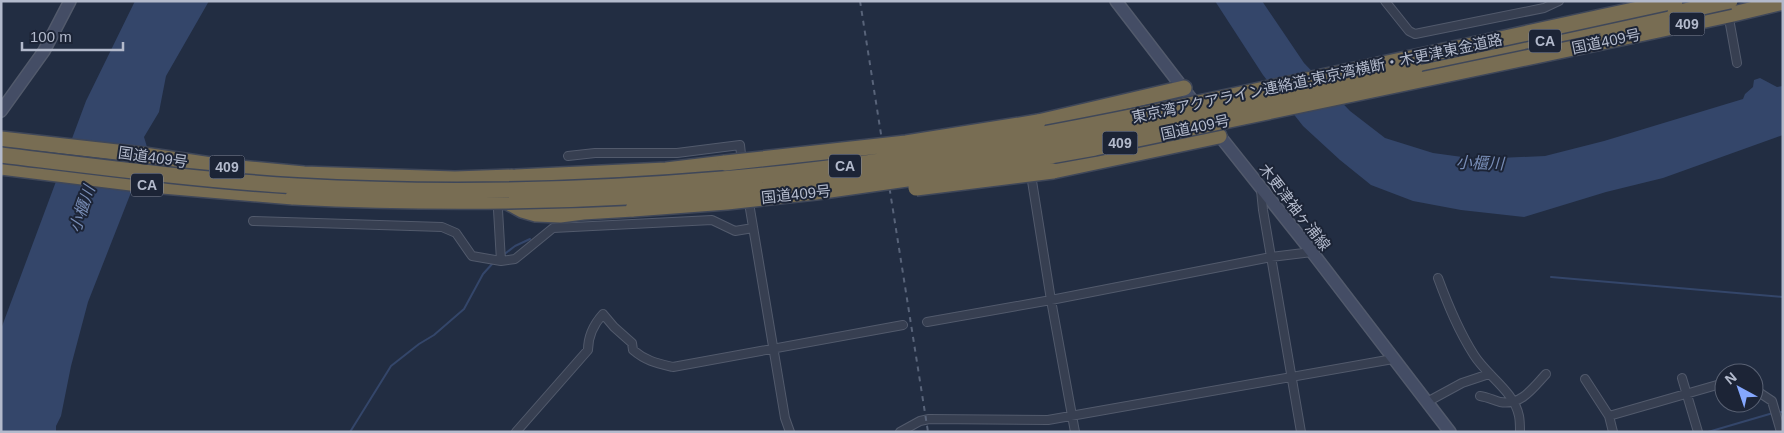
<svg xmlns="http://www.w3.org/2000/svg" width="1784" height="433" font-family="Helvetica,'Noto Sans JP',sans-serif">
	<rect width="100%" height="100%" fill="#222d42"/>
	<!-- water -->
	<path fill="#34466a" d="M135,1H209L166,76L159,112L144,137L147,147L130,195L88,302L71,366L61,416L56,426V432H1V329L86,101Z
		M1215,1H1262L1304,63L1350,111L1385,138L1433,153L1477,159L1545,156L1604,141L1743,99L1745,94L1753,87L1754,80L1760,78L1777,87L1783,86V135L1663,178L1606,192L1524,217L1461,210L1413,201L1371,185L1340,160L1303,126L1263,75Z"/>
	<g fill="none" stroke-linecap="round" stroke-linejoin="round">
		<!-- stream -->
		<path stroke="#34466a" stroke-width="2" d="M1,125V118L4,116
			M502,256L515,246L530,239
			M1551,277L1783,297
			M1778,412H1783
			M350,432L391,366L419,344L434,335L464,309L483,274L493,263
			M1708,432L1773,413"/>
		<defs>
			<path id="street" d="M1385,1L1409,31L1415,34L1544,8L1559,1
				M1728,13L1737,63
				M568,156L595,153H677L740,145L742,163
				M1032,181L1051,300L1075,432
				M1261,190L1263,210L1301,432
				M748,197L785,418L790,432
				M253,221L442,227L456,233L472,256L501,261L515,259L553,228L712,220L735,231L753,228
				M501,261L498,210L500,206L506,203
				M1438,278C1448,305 1458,330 1474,355C1487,376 1514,391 1519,416C1520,421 1520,427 1520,432
				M927,322L1051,300L1271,257L1312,252
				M1682,378L1698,432
				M1585,379L1609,416L1613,432
				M1754,389L1772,401L1781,432
				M1480,396C1487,397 1493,400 1500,402C1521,406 1533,388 1546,374
				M1427,402L1462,383L1489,374
				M1609,416L1724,383
				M516,432L588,350C588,337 594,324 603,314L614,327L632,343L633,350C646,361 656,363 673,367L903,325
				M900,432L920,421L929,419L1048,420L1393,359"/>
			<path id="secondary" d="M1116,1L1199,109
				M1,111L44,51L70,1
				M1215,130L1312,252L1450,432"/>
			<path id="highway" d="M1602,42L1729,15L1783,2
				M1415,69L1675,13
				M1038,122L1184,88
				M1,139L144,155L218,166L304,174L455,179L512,177L521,179L531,184L560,209L583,212
				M1,167L139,184L293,197
				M1053,171L1219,136
				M516,177L666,170L725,163
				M502,199L522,210L536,214L560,215L583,212L633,209"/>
		</defs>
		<!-- street casing -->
		<use href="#street" stroke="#525a6c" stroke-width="10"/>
		<!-- secondary casing -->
		<use href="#secondary" stroke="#525a6c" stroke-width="14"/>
		<!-- highway casing -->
		<use href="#highway" stroke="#3f4759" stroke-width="18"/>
		<!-- street -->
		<use href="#street" stroke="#373f51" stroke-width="8"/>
		<!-- secondary -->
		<use href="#secondary" stroke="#444d65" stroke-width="11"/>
		<!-- highway -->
		<use href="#highway" stroke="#786d53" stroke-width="15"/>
		<!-- rail -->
		<path stroke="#586379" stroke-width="2" stroke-dasharray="5 5" stroke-linecap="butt" d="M860,1L928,432"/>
		<defs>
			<path id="highway-bridge" d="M1675,13L1730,1
				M1,155C100,167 198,180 297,186C439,194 581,191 722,179C915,163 1104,124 1293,83C1420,56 1548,29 1675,1
				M725,163L906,143L1038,122
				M916,188L1053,171
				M293,197C489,207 684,200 879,173C1059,149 1237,108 1415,69
				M633,209L727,202L816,192L977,169L1095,148L1602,42"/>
		</defs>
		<!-- highway-bridge casing -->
		<use href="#highway-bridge" stroke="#3f4759" stroke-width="18" stroke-linecap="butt"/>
		<!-- highway-bridge -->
		<use href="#highway-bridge" stroke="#786d53" stroke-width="15"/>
	</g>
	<g text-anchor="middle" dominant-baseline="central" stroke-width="4" stroke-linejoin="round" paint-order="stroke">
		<!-- shield labels -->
		<g fill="#1c2436" stroke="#868d9f" stroke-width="1">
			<rect x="1669.5" y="12.5" width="35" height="23" rx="4"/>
			<rect x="1529" y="29.5" width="32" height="23" rx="4"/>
			<rect x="1102.5" y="131.5" width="35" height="23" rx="4"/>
			<rect x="829" y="154.5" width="32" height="23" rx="4"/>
			<rect x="209.5" y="155.5" width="35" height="23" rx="4"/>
			<rect x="131" y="173.5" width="32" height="23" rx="4"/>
		</g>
		<g font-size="14" font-weight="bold" fill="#b3bacc">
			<text x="1687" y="24">409</text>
			<text x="1545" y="41">CA</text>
			<text x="1120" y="143">409</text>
			<text x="845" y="166">CA</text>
			<text x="227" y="167">409</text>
			<text x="147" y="185">CA</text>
		</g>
		<!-- street labels -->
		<g font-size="15" fill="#b3bacc" stroke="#1c2436">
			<text transform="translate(1606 41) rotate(-12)">国道409号</text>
			<text transform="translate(1317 78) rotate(-12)">東京湾アクアライン連絡道;東京湾横断・木更津東金道路</text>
			<text transform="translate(1195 127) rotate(-12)">国道409号</text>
			<text transform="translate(153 157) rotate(8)">国道409号</text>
			<text transform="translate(796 194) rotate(-6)">国道409号</text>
			<text transform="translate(1295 207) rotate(52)">木更津袖ヶ浦線</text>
		</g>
		<!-- water labels -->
		<g font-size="16" font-style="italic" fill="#788db6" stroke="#1c2436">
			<text transform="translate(1480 163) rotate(2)">小櫃川</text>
			<text transform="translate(82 209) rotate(-71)">小櫃川</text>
		</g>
	</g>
	<!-- border -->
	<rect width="1784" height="433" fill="none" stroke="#b3bacc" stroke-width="5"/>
	<!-- north arrow -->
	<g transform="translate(1739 388) rotate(320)"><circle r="24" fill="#1c2436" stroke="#586072"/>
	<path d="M0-4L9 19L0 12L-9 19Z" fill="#85a8ff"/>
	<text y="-8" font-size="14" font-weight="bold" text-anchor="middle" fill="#b3bacc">N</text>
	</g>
	<!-- scale -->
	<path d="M22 42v8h101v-8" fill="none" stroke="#b3bacc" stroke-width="2.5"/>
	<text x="30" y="42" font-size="15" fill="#b3bacc" stroke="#1c2436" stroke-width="4" paint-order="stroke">100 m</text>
</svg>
